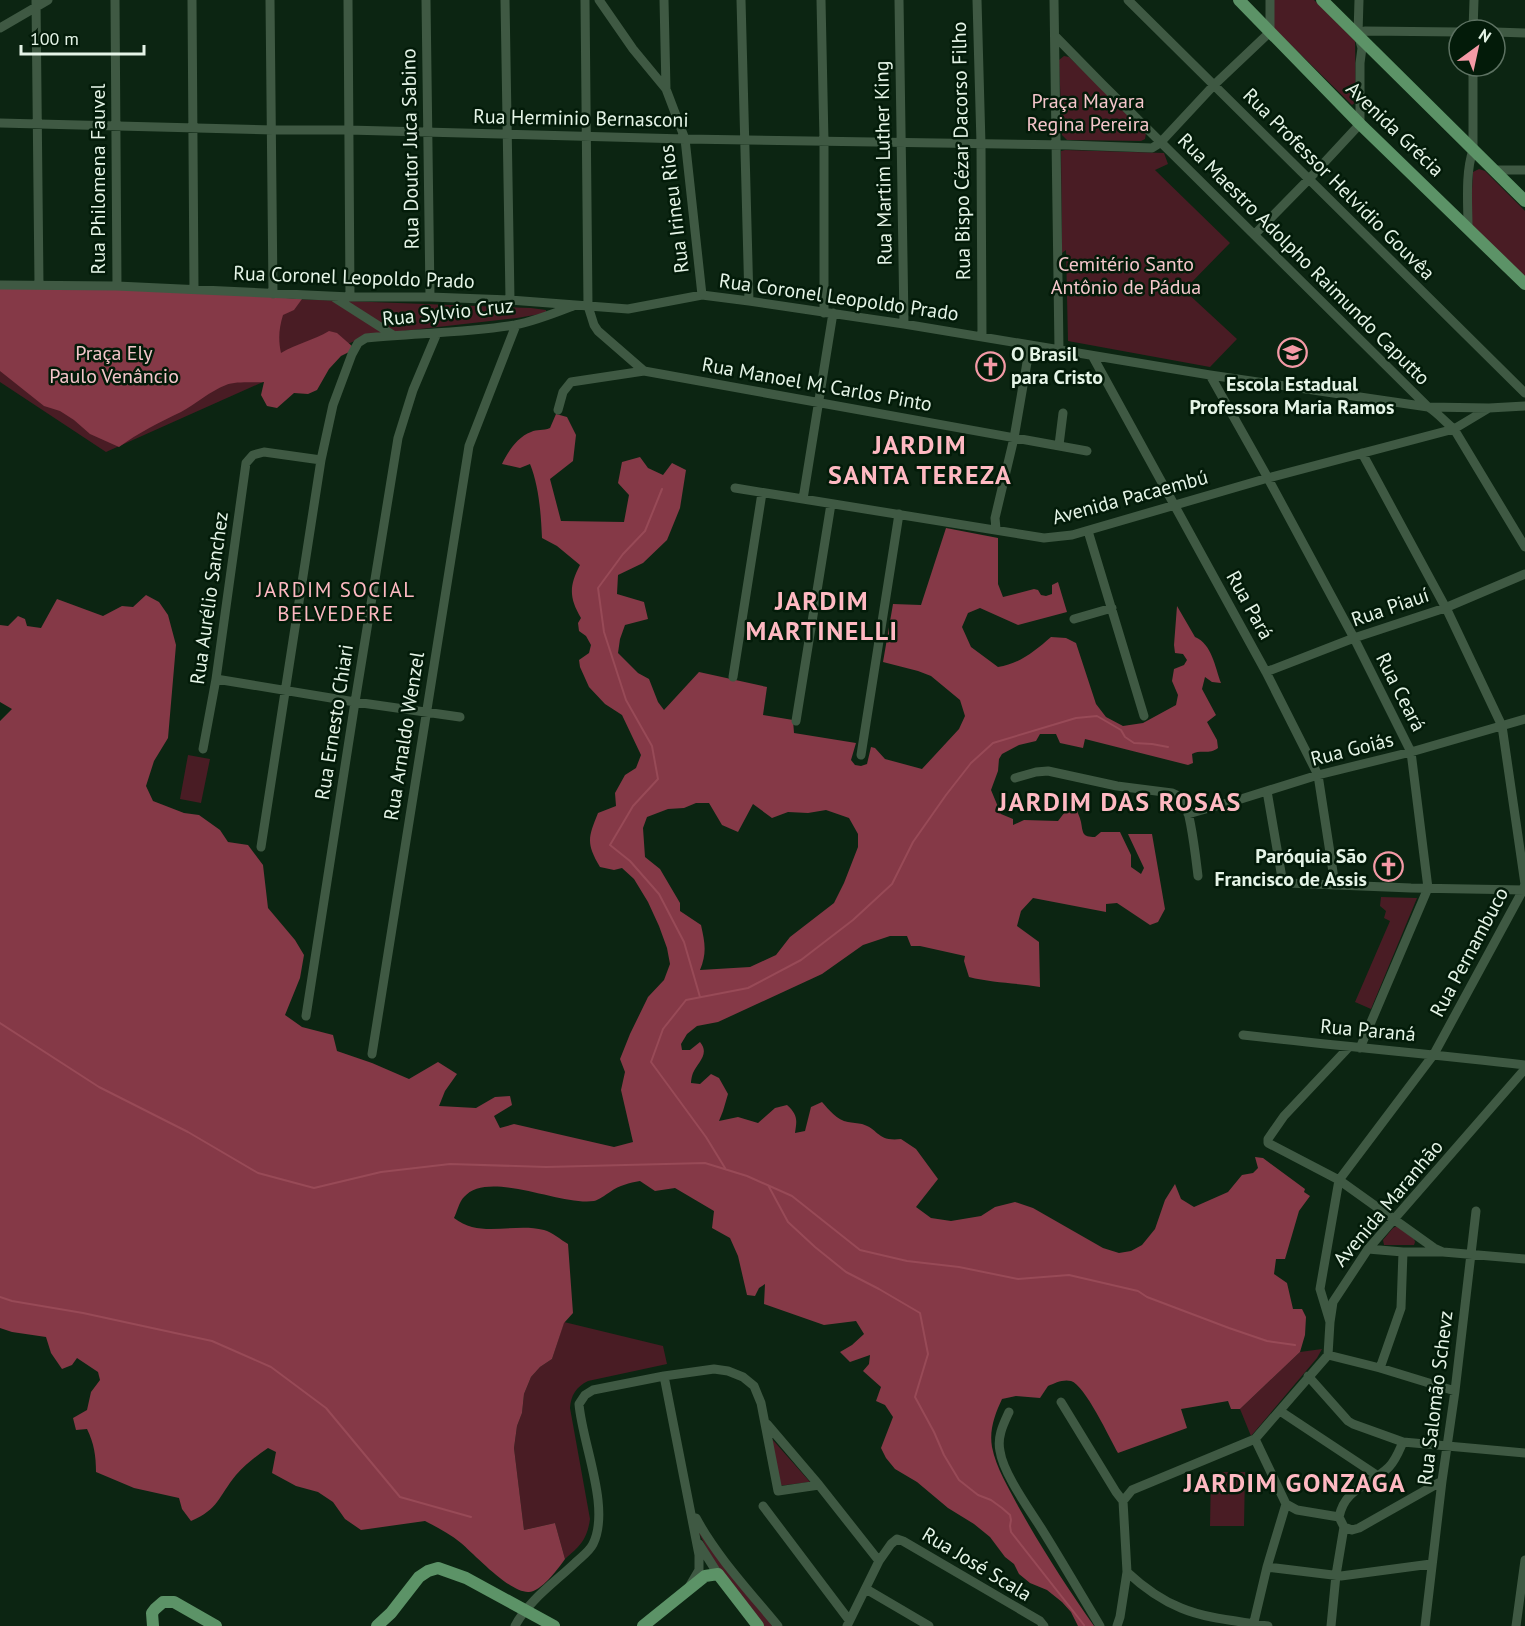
<svg xmlns="http://www.w3.org/2000/svg" width="1525" height="1626" font-family="'PT Sans',sans-serif">
	<rect width="100%" height="100%" fill="#0c2512"/>
	<!-- green -->
	<path fill="#491c24" d="M1274,0H1314L1355,41L1356,102L1352,105L1274,28Z
		M1064,56L1069,57L1145,130L1146,133L1145,139L1141,141L1067,140L1062,135L1059,60Z
		M1065,150L1164,153L1168,164L1155,170L1230,243L1184,290L1237,339L1210,367L1068,341L1066,250L1062,253L1061,151Z
		M1479,169L1485,171L1525,211V279L1470,226L1473,172Z
		M0,288L531,308L546,310V313L517,318L368,335L106,452L0,382Z
		M188,755L210,759L201,803L180,799Z
		M1381,897L1417,898L1371,1009L1355,1002L1390,921L1384,918L1386,911L1380,906Z
		M1397,1226L1414,1239L1415,1242L1414,1245H1384L1383,1240L1393,1228Z
		M564,1322L663,1346L667,1364L588,1381C576,1387 571,1395 570,1408L590,1519C587,1540 580,1546 565,1559L555,1523L524,1530L514,1448L517,1426L522,1413L524,1394L531,1377L540,1367L552,1359Z
		M1322,1349L1317,1358L1251,1436L1240,1409L1300,1352Z
		M772,1439L810,1482L778,1486Z
		M1211,1472H1245L1244,1526H1210Z
		M700,1532L770,1622L772,1626H763L715,1565L699,1533Z"/>
	<!-- forest -->
	<path fill="#853947" fill-rule="evenodd" d="M113,287L302,299L294,310L283,315C279,328 278,339 281,353C296,344 314,340 329,331L337,333L353,347L349,352L341,356L329,369L317,390L308,394L294,393L277,408L267,406L261,395L264,382C253,383 235,381 226,385C210,391 196,404 181,412C160,422 138,433 119,447L90,434L74,420L60,411L44,406L0,371V289Z
		M556,414L567,417L576,435L573,461L550,479L561,521L624,522L629,495L618,483L622,462L640,457L648,468L663,475L672,463L686,470L680,508L667,540L643,563L618,575L617,594L644,602L648,619L625,625L620,639L618,653L638,673L649,679L658,702L664,710L699,672L767,687L763,715L793,720L794,733L856,743L851,760L855,765L861,766L867,764L871,747L875,748L885,759L922,769L959,729L965,716L960,700L931,676L918,671L883,662L893,604L921,605L946,528L998,538V584L1003,597L1034,589L1038,590L1041,595L1046,596L1052,594V585L1058,582L1067,612L1018,625L980,608L968,613L962,627L971,647L998,667C1019,664 1035,651 1051,637L1066,638L1076,643L1096,704L1106,717L1123,726L1143,723L1176,705L1178,695L1172,681L1174,669L1184,665L1187,660L1183,654L1175,653L1174,645L1177,606L1195,637C1212,644 1215,667 1221,683L1212,682L1205,677L1202,689L1216,715L1207,722L1217,740L1218,748C1209,755 1201,749 1192,754L1193,763L1188,765L1085,739L1083,748L1060,743L1056,734H1040L1036,741L1019,745L1002,754L999,759L998,771L991,790L1001,814L1013,819V825L1024,820L1058,821L1068,808L1076,807C1077,812 1080,817 1081,822C1083,833 1082,837 1095,837L1101,832H1120L1131,855V867L1141,874L1144,868L1128,834H1152L1165,909L1158,922L1150,925L1117,903L1106,904V912L1033,898L1021,911L1017,926L1039,942L1040,987C1017,983 992,983 969,977L964,961L965,956L920,946H911L907,936H890L863,945L822,974L718,1022L697,1026L687,1034L681,1044L682,1050H690L700,1042C710,1054 698,1062 693,1073C692,1075 691,1081 691,1083L700,1084L711,1074L719,1078L728,1094L723,1111L719,1121L738,1117L758,1123L775,1108L787,1105C798,1115 797,1120 795,1133L805,1131L811,1107L822,1102C829,1110 837,1120 848,1122C852,1123 858,1123 862,1124C879,1129 877,1142 901,1139L916,1149L938,1179L916,1207L931,1218L951,1221L981,1216L995,1207L1015,1202L1033,1208L1103,1248L1119,1253L1131,1251L1142,1245L1155,1229L1165,1200L1175,1184L1181,1199L1194,1207L1228,1192L1242,1175L1253,1173L1258,1168L1255,1157L1263,1158L1305,1189L1304,1192L1310,1196L1299,1211L1285,1259H1276L1274,1274L1287,1283L1293,1309H1302L1306,1317L1305,1335L1300,1352L1240,1409H1231L1228,1401L1181,1409L1187,1428L1118,1453C1110,1439 1085,1385 1071,1381C1063,1379 1055,1383 1048,1386L1040,1398L1016,1396L1002,1399C995,1414 989,1430 992,1447C996,1468 1009,1488 1018,1506C1042,1549 1066,1586 1094,1626H1078L1071,1612L1062,1602L1047,1590L1030,1583L1019,1574L1014,1564L1005,1557L990,1537L974,1524L948,1508L917,1482L895,1469L886,1458L881,1448L893,1417L885,1405L876,1401L881,1387L863,1371L869,1364L870,1355L850,1362L840,1352L852,1345L864,1334L856,1321L824,1325L764,1304L765,1284L759,1288L755,1296L747,1295L738,1256L730,1238L712,1228L714,1211L675,1188L655,1191L640,1181C629,1183 620,1185 610,1192C605,1195 599,1200 594,1201C560,1206 488,1169 464,1197C459,1202 457,1212 454,1218C481,1239 513,1222 544,1230C552,1232 561,1240 568,1244L573,1313L564,1323L552,1359L540,1367L531,1377L524,1394L522,1413L517,1426L514,1448L524,1530L555,1523L565,1559C558,1569 540,1593 528,1592C509,1592 475,1555 461,1543C450,1534 437,1527 425,1521L361,1530L345,1519L333,1502L318,1492L296,1486L272,1473L276,1452L268,1448C256,1456 246,1464 236,1475C218,1497 219,1509 191,1521L182,1509L179,1498L134,1488L96,1472C96,1456 94,1443 87,1429L76,1430L73,1418L87,1410L91,1392L100,1380L98,1372L77,1358L72,1365L62,1369L51,1353L46,1337L12,1332L0,1328V721L12,709L0,702V625L8,626L18,616L25,619L27,626L41,628L57,599L103,616L122,606L133,607L146,595L159,602L168,615L176,645L168,738L154,761L146,786L153,801L184,813L199,815L220,830L228,842L248,845L263,865L268,908L295,940L304,955L300,978L285,1015L302,1027L333,1035L337,1051L372,1063L409,1079L438,1062L457,1074L445,1091L439,1106L476,1108L495,1097L510,1096L512,1105L494,1116L500,1128L514,1124L614,1147L633,1142L621,1090L625,1072L620,1059L630,1034L648,997L664,980L670,964L667,948L659,926L648,902L634,879L622,868L614,870L600,867C586,843 588,838 598,813L616,806L615,793L625,775L636,768L641,755L622,715L605,704L589,687L580,667L579,660L589,653L591,645L586,636L579,631L578,623L581,618C569,598 569,586 580,565L557,546L542,538C541,514 539,486 530,464L520,468L502,464C508,452 517,437 531,432C537,429 543,431 550,428ZM696,803H709L722,825L738,832L753,804L772,818L788,812L808,813L826,810L849,818L858,834V847L844,883L834,903L790,937L776,955L750,967L700,970C707,953 705,943 701,925L680,911V903L660,869L645,857L643,828L647,817L668,809L684,808Z"/>
	<g fill="none" stroke-linecap="round" stroke-linejoin="round">
		<!-- stream -->
		<path stroke="#984a57" stroke-width="2" d="M662,489L645,531L623,554L598,588L604,632L626,700L652,746L658,779L633,806L610,845L630,861L659,894L684,942L700,997
			M0,1023L99,1087L188,1132L258,1173L314,1188L381,1172L450,1164L546,1167L705,1163L747,1176L792,1196L860,1250L907,1261L959,1267L1018,1279L1069,1275L1138,1291L1147,1297L1229,1328L1267,1341L1295,1345
			M725,1168L706,1137L651,1062L663,1029L686,1000L748,988L801,960L853,920L892,884L913,842L946,795L971,763L993,743L1076,718L1097,716L1121,730L1125,737L1134,743L1152,744L1168,747
			M768,1185L788,1222L815,1247L846,1272L879,1289L920,1313L928,1354L915,1397L934,1432L944,1455L959,1480L978,1495L991,1500L1002,1508L1010,1515L1011,1520L1010,1526L1011,1532L1084,1625
			M0,1297L12,1301L83,1313L212,1341L271,1367L326,1408L400,1497L471,1517"/>
		<!-- minor -->
		<path stroke="#3f5943" stroke-width="9" d="M36,0L39,285
			M115,0L117,286
			M192,0L194,289
			M270,0L273,294
			M348,0L350,297
			M426,0L430,297
			M505,0L510,300
			M585,0L588,306L594,325L598,331L644,371
			M599,0L633,49L666,89L685,139L702,295
			M664,0L666,89
			M741,0L749,301
			M821,0L824,141V313
			M899,0L904,324
			M977,0L981,144L982,337
			M1054,0L1059,350
			M1128,0L1525,393
			M0,28L48,0
			M1473,30L1474,0
			M1495,32L1525,33
			M1358,34L1365,31L1459,32
			M1055,36L1102,84L1428,407C1438,413 1445,422 1454,429L1525,547
			M0,123L273,130H348L685,139L1068,145L1152,148L1160,143L1214,85L1270,32V0
			M1494,170H1525
			M1468,228C1468,203 1465,174 1473,150V66
			M1255,234L1309,179L1360,124V63L1362,48L1358,34L1359,0
			M0,285L117,286L350,297H430L510,300L628,309L702,295L749,301L904,324L1210,375L1428,407L1489,408L1525,406
			M335,298L393,335
			M1093,357L1266,672L1318,775L1335,885
			M1210,375L1264,471L1354,638L1411,752L1428,888L1360,1048
			M558,410L563,392L571,382L644,371L1087,451
			M1059,445L1063,413
			M735,488L1044,538L1072,535L1268,478L1454,429L1489,408
			M803,499L833,313
			M996,529L995,518L1014,438L1030,345
			M1088,531L1144,716
			M1074,619L1112,608
			M1266,672L1354,638L1445,608L1525,574
			M733,677L762,493
			M216,679L355,702L460,717
			M796,721L831,504
			M203,749L216,679L246,463L253,455L264,452L321,460
			M861,755L899,514
			M1015,778L1036,772L1048,771L1117,786L1172,793C1177,795 1181,797 1184,801C1191,813 1196,860 1198,876
			M1267,791L1282,878L1287,883L1411,888L1525,890
			M1188,814L1241,799L1318,775L1411,752L1525,719
			M261,847L321,460L333,405L352,354L358,343L366,338C416,333 466,333 515,325C535,321 555,313 573,306
			M306,1016L355,702L398,438L413,390L437,333
			M1243,1035C1337,1046 1431,1054 1525,1065
			M1349,1047L1284,1116L1268,1139V1143L1339,1180L1434,1248L1443,1252
			M372,1054L469,446L516,325
			M1368,1249L1403,1252H1443L1525,1259
			M1330,1322L1320,1289L1339,1180L1434,1054L1523,890L1525,884L1502,726L1448,612L1362,453
			M1328,1355L1380,1368L1455,1391
			M1380,1368L1401,1308L1403,1252
			M664,1376L699,1555V1570L689,1587
			M1308,1376L1348,1421L1353,1424L1403,1442L1525,1453
			M1061,1402L1116,1492L1123,1501
			M1280,1411L1378,1476
			M1009,1412C1003,1425 997,1437 1000,1451C1003,1473 1029,1509 1041,1528C1061,1560 1080,1593 1100,1626
			M767,1424L819,1485L879,1561
			M1286,1504L1297,1510L1339,1517
			M763,1506L849,1620
			M1339,1517L1344,1527L1352,1530L1359,1528L1442,1481
			M1339,1517C1345,1487 1370,1486 1389,1467C1396,1460 1399,1451 1403,1442
			M696,1518C717,1557 750,1592 778,1626
			M699,1544L718,1574
			M1267,1567L1341,1576L1431,1564
			M1127,1572C1142,1586 1161,1600 1181,1608C1207,1619 1240,1621 1268,1626
			M866,1589L929,1626
			M515,1626C527,1602 555,1582 575,1563C581,1557 589,1552 593,1544C611,1508 582,1443 579,1404L585,1395L593,1390L664,1376L714,1369L728,1371L743,1377L754,1386L761,1403L778,1491L819,1485
			M847,1626L879,1561L891,1544L897,1539L903,1541L1040,1621L1044,1626
			M1117,1626L1120,1617L1127,1572L1123,1501L1132,1490L1255,1439L1328,1355L1330,1322L1333,1302L1368,1249L1525,1069
			M1253,1626L1267,1567L1286,1504L1255,1439
			M1331,1626L1336,1575L1344,1527
			M1425,1626L1442,1481L1455,1391L1476,1211
			M1516,1626L1525,1560"/>
		<!-- major -->
		<path stroke="#5c9367" stroke-width="12" d="M1239,0L1360,124L1525,284
			M1322,0L1525,201
			M153,1626L152,1613L155,1609L163,1602H174L216,1626
			M377,1626L391,1613L419,1577L428,1571L438,1568L466,1578L554,1626
			M643,1626L705,1576L718,1574L758,1626"/>
	</g>
	<!-- icons -->
	<defs>
		<symbol id="school-ring" viewBox="-11 -11 22 22"><circle r="9.5" fill="#031b09" stroke="#f49aa6" stroke-width="1.5"/><path d="M0-5L7-2L0 1L-7-2ZM-4 1L0 2.5L4 1V4Q0 6-4 4Z" fill="#f49aa6"/></symbol>
		<symbol id="church-ring" viewBox="-11 -11 22 22"><circle r="9.5" fill="#031b09" stroke="#f49aa6" stroke-width="1.5"/><path d="M-1.2-6h2.4v3.5h3.3v2.4h-3.3V6h-2.4V-.1h-3.3v-2.4h3.3Z" fill="#f49aa6"/></symbol>
	</defs>
	<g fill-rule="evenodd">
		<use href="#school-ring" x="1276" y="336" width="33" height="33"/>
		<use href="#church-ring" x="974" y="350" width="33" height="33"/>
		<use href="#church-ring" x="1372" y="850" width="33" height="33"/>
	</g>
	<g text-anchor="middle" dominant-baseline="central" stroke-width="5" stroke-linejoin="round" paint-order="stroke">
		<!-- park labels -->
		<g font-size="20" fill="#f5c6cb" stroke="#031b09">
			<text x="1088" y="101">Praça Mayara<tspan x="1088" dy="23">Regina Pereira</tspan></text>
			<text x="1126" y="264">Cemitério Santo<tspan x="1126" dy="23">Antônio de Pádua</tspan></text>
			<text x="114" y="353">Praça Ely<tspan x="114" dy="23">Paulo Venâncio</tspan></text>
		</g>
		<!-- street labels -->
		<g font-size="20" fill="#e5f4e7" stroke="#031b09">
			<text transform="translate(581 118) rotate(1)">Rua Herminio Bernasconi</text>
			<text transform="translate(1395 129) rotate(44)">Avenida Grécia</text>
			<text transform="translate(410 149) rotate(-91)">Rua Doutor Juca Sabino</text>
			<text transform="translate(961 151) rotate(-91)">Rua Bispo Cézar Dacorso Filho</text>
			<text transform="translate(883 163) rotate(-91)">Rua Martim Luther King</text>
			<text transform="translate(98 179) rotate(-90)">Rua Philomena Fauvel</text>
			<text transform="translate(1339 184) rotate(45)">Rua Professor Helvidio Gouvêa</text>
			<text transform="translate(674 209) rotate(-97)">Rua Irineu Rios</text>
			<text transform="translate(1304 259) rotate(45)">Rua Maestro Adolpho Raimundo Caputto</text>
			<text transform="translate(354 277) rotate(2)">Rua Coronel Leopoldo Prado</text>
			<text transform="translate(839 297) rotate(8)">Rua Coronel Leopoldo Prado</text>
			<text transform="translate(448 312) rotate(-6)">Rua Sylvio Cruz</text>
			<text transform="translate(817 384) rotate(10)">Rua Manoel M. Carlos Pinto</text>
			<text transform="translate(1130 497) rotate(-15)">Avenida Pacaembú</text>
			<text transform="translate(209 598) rotate(-82)">Rua Aurélio Sanchez</text>
			<text transform="translate(1250 605) rotate(61)">Rua Pará</text>
			<text transform="translate(1390 607) rotate(-19)">Rua Piauí</text>
			<text transform="translate(1401 692) rotate(63)">Rua Ceará</text>
			<text transform="translate(334 722) rotate(-81)">Rua Ernesto Chiari</text>
			<text transform="translate(404 736) rotate(-81)">Rua Arnaldo Wenzel</text>
			<text transform="translate(1352 749) rotate(-14)">Rua Goiás</text>
			<text transform="translate(1469 952) rotate(-62)">Rua Pernambuco</text>
			<text transform="translate(1368 1030) rotate(5)">Rua Paraná</text>
			<text transform="translate(1388 1203) rotate(-50)">Avenida Maranhão</text>
			<text transform="translate(1435 1398) rotate(-83)">Rua Salomão Schevz</text>
			<text transform="translate(977 1564) rotate(31)">Rua José Scala</text>
		</g>
		<!-- poi labels -->
		<g font-size="20" font-weight="bold" fill="#e5f4e7" stroke="#031b09" text-anchor="start">
			<text x="1011" y="354">O Brasil<tspan x="1011" dy="23">para Cristo</tspan></text>
			<text x="1292" y="384" text-anchor="middle">Escola Estadual<tspan x="1292" dy="23">Professora Maria Ramos</tspan></text>
			<text x="1367" y="856" text-anchor="end">Paróquia São<tspan x="1367" dy="23">Francisco de Assis</tspan></text>
		</g>
		<!-- neighbourhood labels -->
		<g font-size="21" letter-spacing="1.5" fill="#feb9c2" stroke="#031b09">
			<text x="336" y="589">JARDIM SOCIAL<tspan x="336" dy="24">BELVEDERE</tspan></text>
		</g>
		<!-- district labels -->
		<g font-size="26" font-weight="bold" letter-spacing="1.5" fill="#feb9c2" stroke="#031b09">
			<text x="920" y="444">JARDIM<tspan x="920" dy="30">SANTA TEREZA</tspan></text>
			<text x="822" y="600">JARDIM<tspan x="822" dy="30">MARTINELLI</tspan></text>
			<text x="1120" y="801">JARDIM DAS ROSAS</text>
			<text x="1295" y="1482">JARDIM GONZAGA</text>
		</g>
	</g>
	<!-- north arrow -->
	<g transform="translate(1477 48) rotate(33)"><circle r="28" fill="#031b09" stroke="#5d7262" stroke-width="1.5"/>
	<path d="M0-4.5L10 22L0 15L-10 22Z" fill="#f49aa6"/>
	<text y="-9" font-size="16" font-weight="bold" text-anchor="middle" fill="#e5f4e7">N</text>
	</g>
	<!-- scale -->
	<path d="M21 45v9h123v-9" fill="none" stroke="#e5f4e7" stroke-width="3"/>
	<text x="30" y="45" font-size="18" fill="#e5f4e7" stroke="#031b09" stroke-width="4.5" paint-order="stroke">100 m</text>
</svg>
